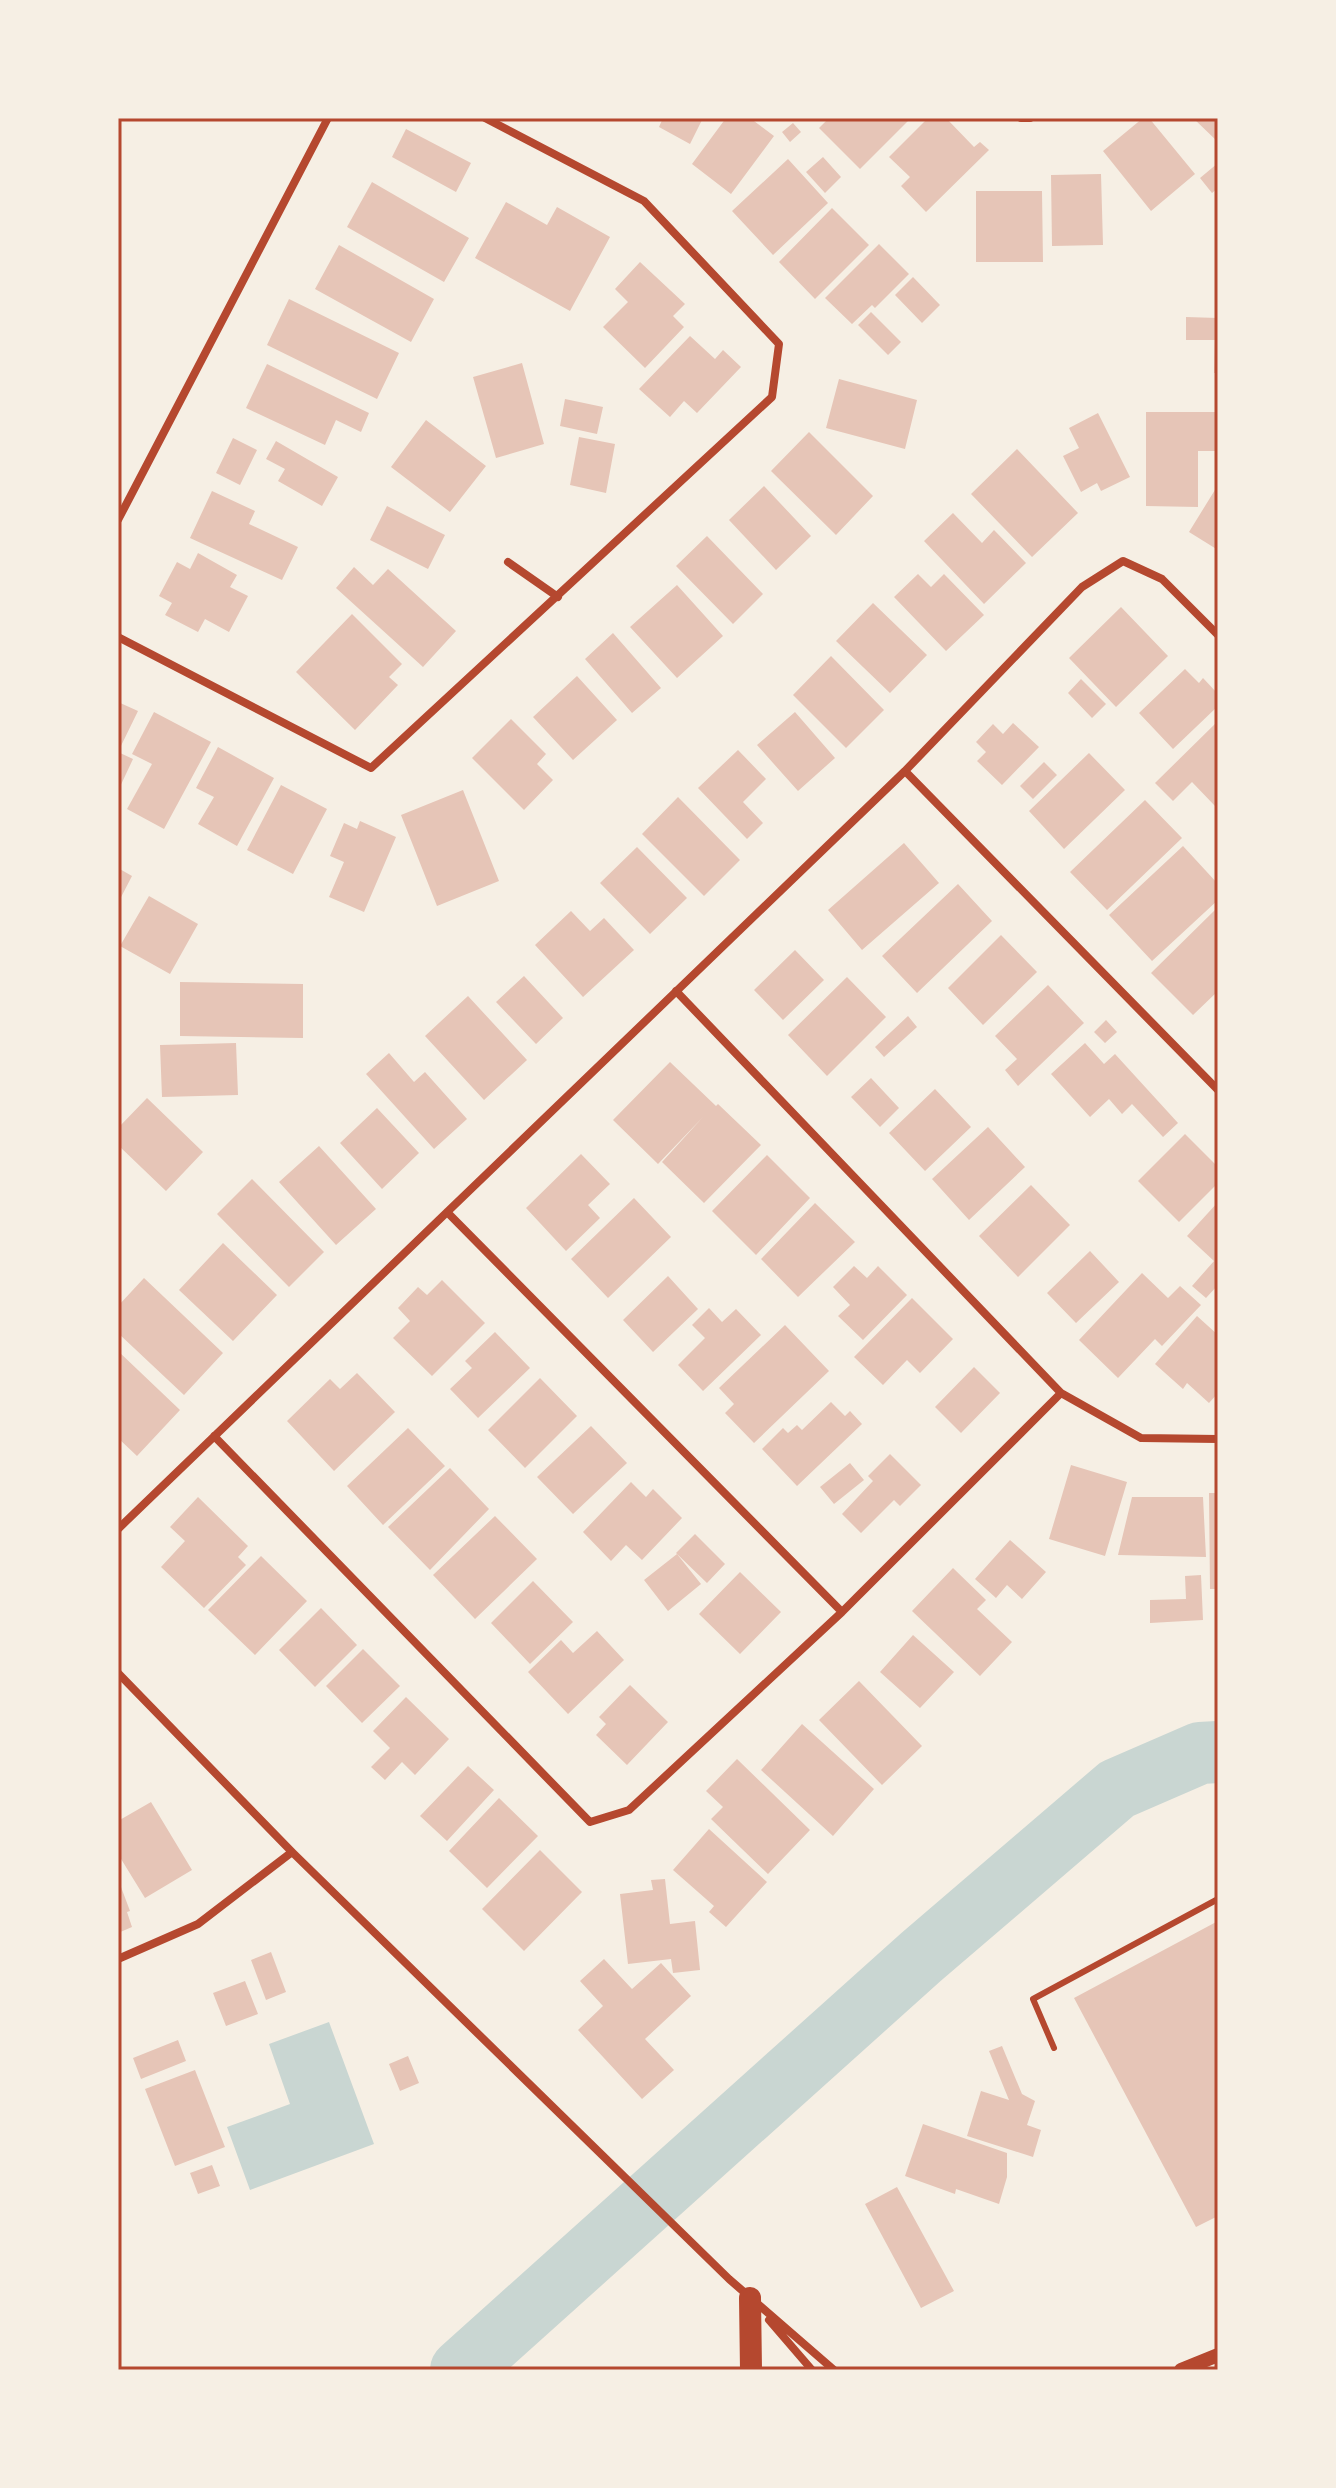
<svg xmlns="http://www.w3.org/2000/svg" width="1336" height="2488" font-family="'IBM Plex Sans',sans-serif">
	<rect width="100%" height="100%" fill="#f6efe4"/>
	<!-- water -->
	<path fill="#c9d6d2" d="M329,2022L374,2144L250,2190L227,2127L290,2104L269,2044Z"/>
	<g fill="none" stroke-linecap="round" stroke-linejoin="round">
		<!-- river -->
		<path stroke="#c9d6d2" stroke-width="62" d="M461,2370L921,1957L1117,1789L1200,1753L1218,1752"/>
	</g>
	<!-- building -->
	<path fill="#e6c5b7" d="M663,118H703L690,144L659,127Z
		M726,118H750L774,136L731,194L692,164Z
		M829,118H911L860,169L819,128Z
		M928,118H946L974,147L980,142L989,150L926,212L901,186L910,177L889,157Z
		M1143,118H1149L1195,174L1151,211L1103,151Z
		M1193,118H1218V142Z
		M793,123L801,132L790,142L782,132Z
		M406,129L471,163L456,192L392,157Z
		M823,157L841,177L825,193L806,172Z
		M788,159L828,203L773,255L732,211Z
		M1218,163V188L1212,193L1200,178Z
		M1101,174L1103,245L1052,246L1051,175Z
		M372,182L469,238L444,282L347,227Z
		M976,191H1042L1043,262H976Z
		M506,202L547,225L557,207L610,237L570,311L475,258Z
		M832,208L869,245L815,299L779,262Z
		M879,244L909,274L875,308L872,305L852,324L825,298Z
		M339,245L434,299L411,342L315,289Z
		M640,262L685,304L673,316L684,327L645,368L603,327L628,302L615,289Z
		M913,277L940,305L922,323L895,295Z
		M289,299L399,353L377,399L267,345Z
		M871,312L901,342L888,355L858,325Z
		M1186,317L1218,318V373H1214L1215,340H1186Z
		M690,336L715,359L723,350L741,367L697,413L684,401L670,417L639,389Z
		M522,363L544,444L496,458L473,377Z
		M267,364L369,413L361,432L336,420L325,445L246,408Z
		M839,379L917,400L905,449L826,428Z
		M565,399L603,407L597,434L560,426Z
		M1146,412H1218V451H1198V507L1146,506Z
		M1098,413L1130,477L1101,491L1097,483L1081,492L1063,456L1079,448L1069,428Z
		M426,420L486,466L450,512L391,467Z
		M809,432L873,496L836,535L771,471Z
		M579,437L615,444L606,493L570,485Z
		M233,438L257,450L240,485L216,473Z
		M276,441L338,477L322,506L278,481L285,469L266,459Z
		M1017,449L1078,513L1032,557L971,494Z
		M1218,485V550L1189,532Z
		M764,486L811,536L776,570L729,520Z
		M212,491L255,511L249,524L298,547L282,580L190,538Z
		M387,506L445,535L428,569L370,540Z
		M953,513L982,543L994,530L1026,563L984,604L924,541Z
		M707,536L763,594L733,624L676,566Z
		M198,553L237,575L230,587L248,596L229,632L205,619L198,632L165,615L172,603L159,596L177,562L190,569Z
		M354,567L373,585L388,569L456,631L423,667L336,588Z
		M918,574L931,587L944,574L984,615L946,651L894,597Z
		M677,585L723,636L677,678L630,627Z
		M873,603L927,655L890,693L836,641Z
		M1121,607L1168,656L1116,707L1069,658Z
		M352,614L402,664L389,677L398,685L355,730L296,672Z
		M613,633L661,688L632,713L585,659Z
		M831,656L884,710L846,748L793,695Z
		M1185,669L1199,683L1203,678L1218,694V706L1173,749L1139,713Z
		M577,676L617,720L573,760L533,717Z
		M1081,679L1106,704L1092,718L1068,693Z
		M118,702L138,711L118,752L133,759L118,791Z
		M154,712L211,742L164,829L127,809L152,764L132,754Z
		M795,712L835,758L798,791L757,745Z
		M511,719L546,754L537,764L553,780L524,810L472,758Z
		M1218,721V803L1215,806L1192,782L1173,801L1155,783Z
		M1013,723L1039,747L1002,785L977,761L986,752L976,742L993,724L1003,734Z
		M218,747L274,778L237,846L198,824L214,797L196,788Z
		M738,750L766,779L743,802L763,823L747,839L698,788Z
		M1089,753L1125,790L1064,849L1029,811Z
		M1044,762L1057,775L1033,799L1020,786Z
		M281,785L327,809L293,874L247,850Z
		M463,790L499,881L437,906L401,815Z
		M678,797L740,860L704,896L642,834Z
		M1145,800L1182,838L1107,910L1070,872Z
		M360,821L396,837L364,912L329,897L344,862L330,856L344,823L357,829Z
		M904,843L939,883L862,950L828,910Z
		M1183,846L1218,884V900L1152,961L1109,915Z
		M637,847L687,898L650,934L600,883Z
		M118,868L132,876L118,903Z
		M958,884L992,921L917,993L882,956Z
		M149,896L198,924L170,974L120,946Z
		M1218,907V991L1193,1015L1151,973Z
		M571,911L590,931L604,918L634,950L583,997L535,945Z
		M1001,935L1037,972L983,1025L948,988Z
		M795,950L824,980L783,1020L754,990Z
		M524,976L563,1018L536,1044L496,1002Z
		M847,977L886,1017L827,1076L788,1035Z
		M180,982L303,984V1038L180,1036Z
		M1048,985L1084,1023L1018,1086L1005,1070L1017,1059L995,1036Z
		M468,996L527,1060L484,1100L425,1036Z
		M908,1016L917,1027L884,1057L875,1047Z
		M1106,1020L1117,1032L1105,1043L1094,1032Z
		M236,1043L238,1095L162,1097L160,1045Z
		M1085,1043L1104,1064L1115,1054L1178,1123L1163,1137L1132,1104L1122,1114L1109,1099L1090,1117L1051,1074Z
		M389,1053L414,1082L425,1072L467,1119L434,1149L366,1074Z
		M670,1062L716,1106L718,1104L761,1145L704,1203L662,1162L703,1117L658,1164L613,1120Z
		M871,1078L899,1108L880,1127L851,1097Z
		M935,1089L971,1127L925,1171L889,1133Z
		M147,1098L203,1152L166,1191L118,1145V1128Z
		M377,1108L419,1153L382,1189L340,1143Z
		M988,1127L1025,1167L969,1220L932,1179Z
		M1185,1134L1218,1167V1183L1179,1222L1138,1181Z
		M319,1146L376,1209L336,1245L279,1182Z
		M581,1154L610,1184L588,1205L600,1218L566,1251L526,1208Z
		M767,1155L810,1198L756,1255L712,1211Z
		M252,1179L324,1252L289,1287L217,1214Z
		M1031,1185L1070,1225L1018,1277L979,1236Z
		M634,1198L671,1237L608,1298L571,1259Z
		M1218,1202V1285L1206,1298L1192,1286L1214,1261L1187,1236Z
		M815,1203L855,1242L798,1297L761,1259Z
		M223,1243L277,1295L233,1341L179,1290Z
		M1090,1251L1119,1282L1076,1323L1047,1293Z
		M854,1266L867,1278L878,1266L907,1295L863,1340L838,1316L850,1305L833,1287Z
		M1142,1273L1168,1298L1180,1286L1201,1305L1162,1346L1155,1339L1118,1378L1079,1340Z
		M668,1276L698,1309L653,1352L623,1320Z
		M144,1278L223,1353L184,1395L118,1333V1306Z
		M442,1280L485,1323L432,1376L393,1338L410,1321L398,1308L418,1287L427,1295Z
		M912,1298L953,1339L920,1373L907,1360L883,1385L854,1357Z
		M709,1308L722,1322L736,1309L761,1335L703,1391L678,1365L705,1338L692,1325Z
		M1197,1316L1218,1335V1393L1209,1403L1187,1383L1183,1389L1155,1364Z
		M785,1325L829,1371L754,1443L725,1413L734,1404L719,1388Z
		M495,1332L530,1368L478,1418L450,1389L472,1368L465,1361Z
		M118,1351L180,1410L137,1456L118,1438Z
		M974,1367L1000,1393L961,1433L935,1407Z
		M357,1373L395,1412L334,1471L287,1421L330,1379L340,1389Z
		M540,1378L577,1416L525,1468L488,1430Z
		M831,1402L845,1416L850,1411L862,1424L797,1486L762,1449L783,1428L788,1433L797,1425L802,1430Z
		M591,1426L627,1463L573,1514L537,1477Z
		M408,1428L445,1466L383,1525L347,1486Z
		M890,1454L921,1485L900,1506L894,1500L861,1533L842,1514L873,1481L868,1476Z
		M850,1463L864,1480L834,1504L820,1487Z
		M1071,1465L1127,1482L1105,1556L1049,1539Z
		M450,1468L489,1509L430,1570L388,1527Z
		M631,1482L646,1497L653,1489L682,1518L642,1560L626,1545L611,1561L583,1532Z
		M1209,1493H1218V1589H1210Z
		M198,1497L248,1546L238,1557L246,1565L204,1608L161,1567L185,1541L170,1527Z
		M1132,1497H1203L1206,1557L1118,1555Z
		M495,1516L537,1559L475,1619L433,1575Z
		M695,1534L725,1564L707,1583L676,1553Z
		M1010,1540L1046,1572L1022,1599L1007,1585L996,1598L975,1579Z
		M677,1554L701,1584L668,1611L644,1580Z
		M261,1556L307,1601L255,1655L208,1610Z
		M953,1568L986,1600L977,1609L1012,1642L980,1676L912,1611Z
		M740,1572L781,1612L740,1654L699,1614Z
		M1201,1575L1203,1620L1150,1623V1600L1186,1599L1185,1576Z
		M533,1581L573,1622L530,1664L491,1623Z
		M321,1608L357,1645L315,1687L279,1650Z
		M597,1631L624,1660L568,1714L528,1672L561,1640L573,1653Z
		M913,1635L954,1672L920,1708L880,1672Z
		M363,1649L400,1686L362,1723L326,1686Z
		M859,1681L922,1746L882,1785L819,1720Z
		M630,1685L668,1722L627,1765L596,1735L606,1724L599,1717Z
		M406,1697L449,1739L415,1775L402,1762L385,1780L371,1767L390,1748L373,1731Z
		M802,1724L874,1789L833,1836L761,1770Z
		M737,1759L810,1830L768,1874L711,1819L723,1807L706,1791Z
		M468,1766L494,1790L447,1841L420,1816Z
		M499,1798L538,1836L487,1888L449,1851Z
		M151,1802L192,1870L145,1898L118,1854V1821Z
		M709,1829L767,1882L726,1927L709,1912L714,1906L673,1870Z
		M540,1850L582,1892L524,1951L482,1909Z
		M118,1879L130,1911L127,1912L132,1927L118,1933Z
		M665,1879L670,1924L695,1921L700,1970L673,1973L671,1959L628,1964L620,1894L653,1890L651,1880Z
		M1218,1921V2216L1196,2227L1074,1998Z
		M271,1952L286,1992L266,2000L251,1960Z
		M604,1959L632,1989L661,1963L691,1996L645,2039L674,2070L642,2099L578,2030L603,2006L580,1981Z
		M245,1981L258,2014L226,2026L213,1993Z
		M178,2040L186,2061L141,2079L133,2058Z
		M1002,2046L1022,2094L1035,2101L1027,2125L1041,2130L1033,2157L967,2136L981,2091L1009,2100L989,2051Z
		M408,2056L419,2083L400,2091L389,2064Z
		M195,2070L225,2147L175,2166L145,2089Z
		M923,2124L1007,2153V2177L999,2204L956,2189L955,2194L905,2176Z
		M212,2165L220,2186L198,2194L190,2173Z
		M897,2187L954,2291L921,2308L865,2204Z"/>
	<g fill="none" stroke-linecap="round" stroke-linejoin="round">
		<!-- service -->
		<path stroke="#b5482f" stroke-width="6" d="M1054,2048L1033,1999L1218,1899"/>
		<!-- minor -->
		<path stroke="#b5482f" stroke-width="8" d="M1021,118H1030
			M118,520L328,118
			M508,562L558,597
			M118,637L371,768L772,397L779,344L644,201L485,118
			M905,771L1218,1090
			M676,991L1061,1393L1141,1438L1218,1439
			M447,1212L842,1612
			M214,1436L590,1822L629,1810L842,1612L1061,1393
			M118,1529L905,771L1082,587L1123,561L1162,579L1218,635
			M118,1673L292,1852L729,2279L834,2370
			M118,1959L198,1924L292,1852
			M769,2320L812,2370"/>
		<!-- tertiary -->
		<path stroke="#b5482f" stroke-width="14" d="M1181,2370L1218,2355"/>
		<!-- trunk -->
		<path stroke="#b5482f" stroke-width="22" d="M750,2298L751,2370"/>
	</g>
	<!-- border -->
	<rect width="1336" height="2488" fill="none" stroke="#f6efe4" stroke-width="240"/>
	<rect x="120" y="120" width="1096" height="2248" fill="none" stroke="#b5482f" stroke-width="3"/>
</svg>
